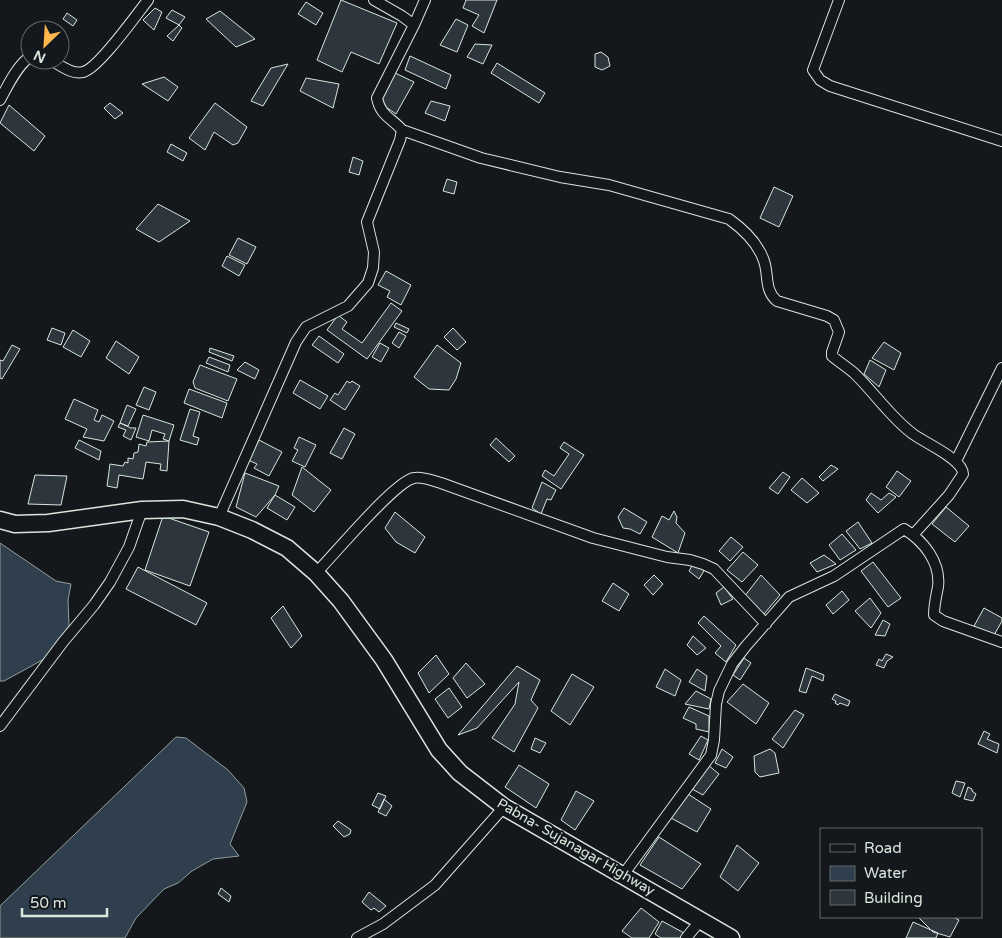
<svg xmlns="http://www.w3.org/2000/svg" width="1002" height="938" font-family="'Varela Round',sans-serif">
	<rect width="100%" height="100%" fill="#14181c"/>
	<!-- water -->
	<path fill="#2f3f4d" stroke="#939e99" d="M0,543L56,581L71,584L68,600L69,626L46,658L4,681H0Z
		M176,737L186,738L228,770L244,788L247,802L230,844L239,856L213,859L192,871L178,883L164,889L136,918L125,938H0V906Z"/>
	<!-- building -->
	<path fill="#2c363c" stroke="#d8e6dc" d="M341,0L397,23L379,64L351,52L342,72L317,60Z
		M466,0H497L484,33L472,26L479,15L463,8Z
		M306,2L323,13L316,25L298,14Z
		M155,8L162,12L154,30L143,20Z
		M172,10L185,17L179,25L166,18Z
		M220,11L255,39L236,47L206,19Z
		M67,13L77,20L73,26L63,19Z
		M456,19L468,25L457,52L440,45Z
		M179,25L182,28L173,41L167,36Z
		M475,44L492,45L483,64L467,57Z
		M601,52L608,57L610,66L602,70L595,67V54Z
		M410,56L451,75L446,89L405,70Z
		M497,63L545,93L539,103L491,73Z
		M288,64L263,106L251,101L271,68Z
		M395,73L414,82L396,114L380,103Z
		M164,77L178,87L168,101L142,84Z
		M306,78L339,84L333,108L300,91Z
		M431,101L450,106L445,121L425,113Z
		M110,103L123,113L115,119L104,108Z
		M215,103L247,127L238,143L233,145L214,132L205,150L189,138Z
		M9,105L45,136L34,151L0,123Z
		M171,144L187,153L183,161L167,152Z
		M353,157L363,161L359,175L349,172Z
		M447,179L457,182L454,194L443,191Z
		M774,187L793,196L779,227L760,218Z
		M158,204L190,221L159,242L136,229Z
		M238,238L256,247L247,264L229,255Z
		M227,256L245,265L239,276L222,266Z
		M386,271L411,285L401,305L387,297L390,291L378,285Z
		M391,303L402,311L367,359L327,330L338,315L347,322L342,329L362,343Z
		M396,323L409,329L407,333L394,327Z
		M52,328L65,333L61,345L47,340Z
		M453,328L466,342L457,350L444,337Z
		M73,330L90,341L81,357L63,347Z
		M399,332L406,336L399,348L392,343Z
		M319,336L344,354L338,363L312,345Z
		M116,341L139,357L129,374L106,358Z
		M884,342L901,353L894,370L872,358Z
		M380,343L389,348L381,362L372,357Z
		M12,345L20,349L2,379L0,378V360L3,361Z
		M437,345L461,363L456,379L449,390L429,389L414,377Z
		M210,348L234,356L232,361L209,352Z
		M209,357L230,365L228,372L206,363Z
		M870,360L886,370L879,387L864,374Z
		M245,362L259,370L255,379L237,370Z
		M200,365L237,379L228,401L195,388L193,382Z
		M300,380L328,396L320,409L293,393Z
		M347,381L350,383L352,381L360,386L345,410L330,400L335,393L338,395Z
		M144,387L156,392L149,410L136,405Z
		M189,389L227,403L222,418L184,403Z
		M74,399L98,410L94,420L99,422L102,415L114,421L104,441L83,437L87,429L65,419Z
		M127,405L136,409L128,426L120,423Z
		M190,409L200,412L193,436L199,438L197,445L180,440Z
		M143,415L174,425L169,441L163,439L165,434L152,430L149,441L136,437Z
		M120,423L131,428H136L131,440L123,436L126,430L118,427Z
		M344,428L355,434L342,459L330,453Z
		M299,437L316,445L305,467L292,461L298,450L294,448Z
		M496,438L515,456L509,462L490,445Z
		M79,440L101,451L99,460L75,448Z
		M259,440L282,452L269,476L254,468L257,464L248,460Z
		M169,441L167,471L160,470L161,464L146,462L143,479L119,475L117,488L107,486L110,464L123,466L125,462L128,463V458L133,459L134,453L138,452L139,444L146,446L147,442Z
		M564,442L584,455L561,489L542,476L545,470L554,476L569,454L560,448Z
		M831,465L838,469L823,481L819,477Z
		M302,467L331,490L314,512L292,495Z
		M897,471L911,481L899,497L886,487Z
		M783,472L790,477L778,494L769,488Z
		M245,473L279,486L275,495L256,517L236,507Z
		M35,475L67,476L61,505L28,504Z
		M802,478L819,493L807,503L791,490Z
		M542,482L556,490L551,500L547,499L541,514L532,508Z
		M871,493L881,500L889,493L896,497L878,513L866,500Z
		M275,495L295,507L287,520L267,508Z
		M946,507L969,526L955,542L932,524Z
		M624,508L647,522L640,534L630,529L623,528L618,517Z
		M674,511L677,517L676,523L685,533L678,553L652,537L662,516L669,520Z
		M395,512L425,537L415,553L396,542L385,528Z
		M163,516L209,532L190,586L145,570Z
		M858,522L872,543L860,549L846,531Z
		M842,534L856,550L840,560L829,545Z
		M731,537L743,547L730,561L719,551Z
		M743,552L758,565L742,582L727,570Z
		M824,555L836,564L817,572L810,563Z
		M873,562L901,598L888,607L861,571Z
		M693,564L705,569L699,579L689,571Z
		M138,567L207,603L196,625L126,589Z
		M654,575L663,584L653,595L644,585Z
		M761,575L780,595L764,614L744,597Z
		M613,583L629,594L619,611L602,601Z
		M724,587L733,599L721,605L716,593Z
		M842,591L849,600L833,614L826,605Z
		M870,598L881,613L871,628L855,611Z
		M283,606L302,636L291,648L271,618Z
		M984,608L1002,618V621L993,637L974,626Z
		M704,616L736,645L726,662L715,653L721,646L698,623Z
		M883,620L890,624L885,636L875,635Z
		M693,636L706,648L697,655L687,645Z
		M886,654L893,657L887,661L884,668L876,665L879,659L882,661Z
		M436,655L449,674L429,693L418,673Z
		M744,658L751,663L740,680L733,675Z
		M466,663L485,684L467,698L453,678Z
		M517,666L540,680L531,700L538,708L514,752L492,738L515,704L519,682L477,728L458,735Z
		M806,668L824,675L823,681L812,676L806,693L799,691Z
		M665,669L681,680L675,696L656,687Z
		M697,669L707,676L705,691L689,682Z
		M572,674L594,687L570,725L551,711Z
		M743,684L769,703L756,724L727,702Z
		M449,688L462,707L448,718L435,699Z
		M696,691L711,699L709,709L685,704Z
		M835,694L850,701L848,706L840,703L838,705L835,703L836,701L832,699Z
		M689,707L709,716V732L696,729V724L683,718Z
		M795,710L804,715L783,748L772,739Z
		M984,731L990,734L987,739L999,744L997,753L978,744Z
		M701,736L708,740L699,760L689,754Z
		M535,738L546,743L540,753L531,749Z
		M722,749L733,757L726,768L715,763Z
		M770,749L775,753L779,773L760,777L755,772L754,756Z
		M519,765L549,784L536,808L505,787Z
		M708,765L719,774L703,795L692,789Z
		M956,781L965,783L960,797L952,793Z
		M968,787L972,789V791L976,794L973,801L964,799Z
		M576,791L594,801L575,830L561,820Z
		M378,793L386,796L380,809L372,805Z
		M688,794L711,809L697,832L671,818Z
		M384,799L392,806L386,816L378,812Z
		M338,821L351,830L350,834L344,837L333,826Z
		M659,837L701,864L682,889L640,865Z
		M737,845L759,863L738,891L720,877Z
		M221,888L231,896L229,902L218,894Z
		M369,892L386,906L379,912L374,908L371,910L362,902Z
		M641,908L659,922L649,938H632L622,931Z
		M918,917H953L959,920L950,937L933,932Z
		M662,921L684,933L681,938H661L655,934Z
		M913,922L938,933L936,938H906Z"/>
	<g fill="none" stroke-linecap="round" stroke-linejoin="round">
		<defs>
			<path id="minor" d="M839,0L813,70L820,80L830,86L1002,141
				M414,25L425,0
				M51,60C60,65 72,75 83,72C98,69 137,14 148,0
				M0,100C7,87 18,64 30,57
				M402,130L481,158L560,177L609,185L729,219C743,229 758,243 764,261C769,275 764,290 777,301L827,316L834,320L839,332L832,352V356C839,362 847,367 854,373C874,392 890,417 913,434C925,443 963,459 963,474L949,495L913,535
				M956,461L1002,368
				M219,517L296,342L306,327L348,306L368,283L373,268L374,252L367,222L400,140L402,130C391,117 381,117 377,98L414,25L402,16L374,0
				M316,573C333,556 395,481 414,478C422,476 433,481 441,483L593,538L667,557L690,560L703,564L714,569L766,624
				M0,726L63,642L94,605L110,582L129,547L142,510
				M623,875L711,755L714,740L716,704L719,691L732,664L746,646L789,597L834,576L904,529C924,541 941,563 938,587C936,597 934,605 934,615L943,621L1002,642
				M357,938L383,924L435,885L504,807
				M686,938L700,921"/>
			<path id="primary" d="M0,520L15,524L48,523L142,510L183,509L219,517L252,530L287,548L316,573L341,601L384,660L439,750L460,773L504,807L731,938"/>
		</defs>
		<!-- minor casing -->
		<use href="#minor" stroke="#d8e6dc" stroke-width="12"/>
		<!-- primary casing -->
		<use href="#primary" stroke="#d8e6dc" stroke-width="19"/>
		<!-- minor -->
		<use href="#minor" stroke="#14181c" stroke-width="10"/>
		<!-- primary -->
		<use href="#primary" stroke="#14181c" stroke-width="16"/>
	</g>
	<g text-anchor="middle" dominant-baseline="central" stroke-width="4" stroke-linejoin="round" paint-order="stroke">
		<!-- street labels -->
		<g font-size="14" fill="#d8e6dc" stroke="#14181c">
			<text transform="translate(576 847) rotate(30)">Pabna- Sujanagar Highway</text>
		</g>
	</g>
	<!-- legend -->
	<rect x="820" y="828" width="162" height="90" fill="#14181c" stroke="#626a69"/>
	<rect x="830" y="844" width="25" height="8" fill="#14181c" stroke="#626a69"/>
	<text x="864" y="853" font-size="15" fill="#d8e6dc">Road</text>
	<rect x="830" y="866" width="25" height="15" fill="#2f3f4d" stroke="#626a69"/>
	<text x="864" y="878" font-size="15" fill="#d8e6dc">Water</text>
	<rect x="830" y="890" width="25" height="15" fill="#2c363c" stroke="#626a69"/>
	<text x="864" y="903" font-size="15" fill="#d8e6dc">Building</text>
	<!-- north arrow -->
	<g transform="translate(45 45) rotate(205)"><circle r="24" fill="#14181c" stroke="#626a69"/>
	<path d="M0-4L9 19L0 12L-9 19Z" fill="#ffb74d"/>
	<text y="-8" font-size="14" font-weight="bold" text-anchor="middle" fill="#d8e6dc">N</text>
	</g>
	<!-- scale -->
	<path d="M22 908v8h85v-8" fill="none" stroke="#d8e6dc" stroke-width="2.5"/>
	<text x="30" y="908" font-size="15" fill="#d8e6dc" stroke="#14181c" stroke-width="4" paint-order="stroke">50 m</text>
</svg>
